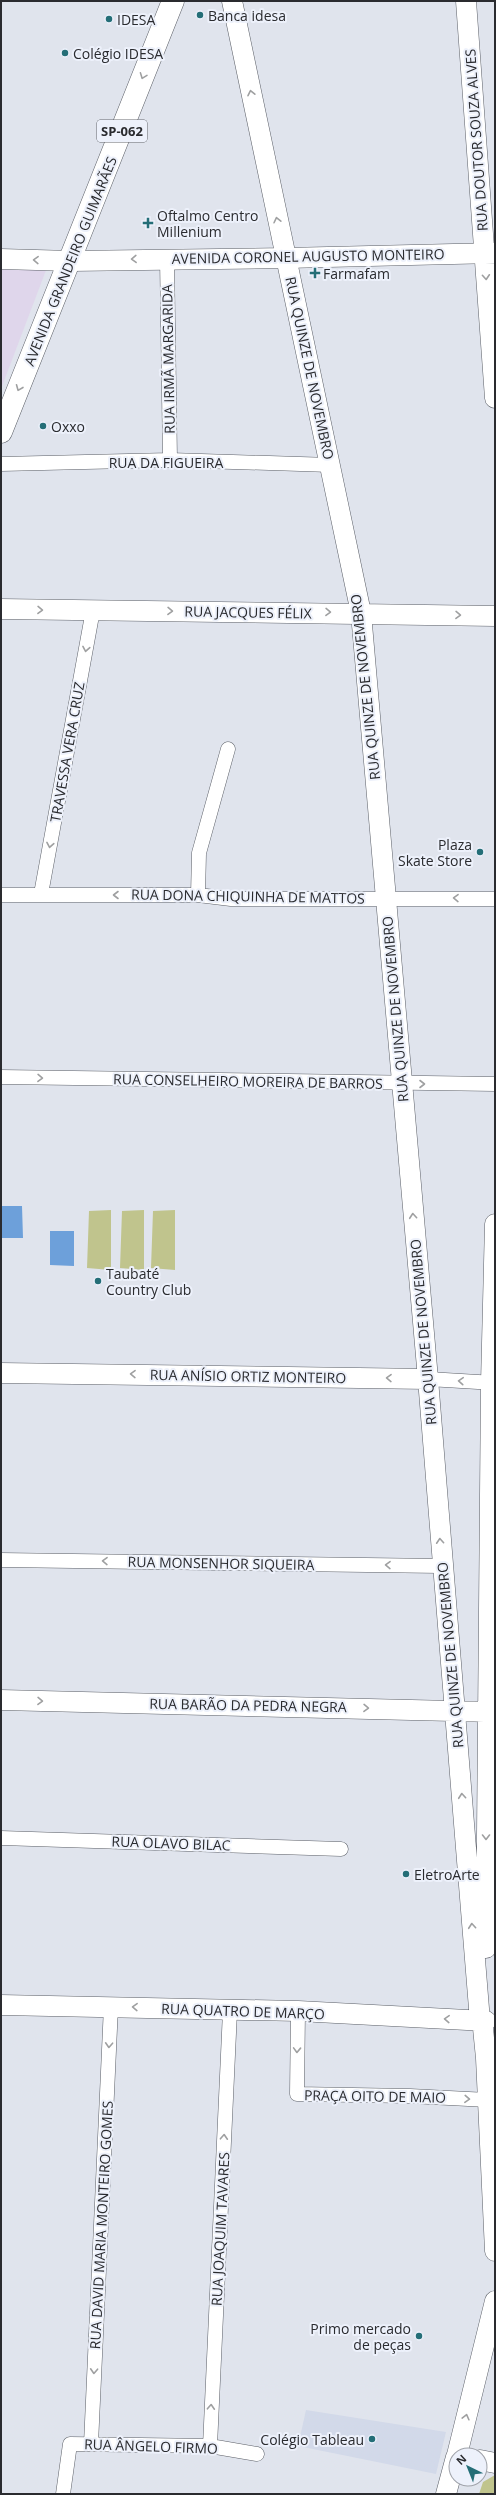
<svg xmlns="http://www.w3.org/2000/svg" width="496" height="2495" font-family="'Open Sans',sans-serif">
	<rect width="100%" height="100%" fill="#e0e4ed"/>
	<!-- built -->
	<path fill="#d2d9e9" d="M306,2410L446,2432L436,2474L298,2446Z"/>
	<!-- medical -->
	<path fill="#dfd6eb" d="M48,265L1,389V266Z"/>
	<!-- green -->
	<path fill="#c0c48d" d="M111,1210V1270L87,1268L89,1211Z
		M144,1210V1270L120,1268L122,1211Z
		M175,1210V1270L151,1268L153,1211Z
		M495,2475V2494H479L483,2482Z"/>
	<!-- water -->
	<path fill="#6da0da" d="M1,1206H22L23,1238H1Z
		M50,1231H74V1266L50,1265Z"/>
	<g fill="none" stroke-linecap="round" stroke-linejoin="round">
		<defs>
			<path id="street" d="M167,258L170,460
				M1,464L170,460L331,465
				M41,894L93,610
				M1,895H198L231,899H495
				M198,895L199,853L228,749
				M1,1077L495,1084
				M428,1379L495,1383
				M1,1560L441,1566
				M1,1838L341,1849
				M298,2011L297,2094L410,2096L488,2100
				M91,2444L111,2006
				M210,2446L230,2011
				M63,2494L70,2444L210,2446L257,2454"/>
			<path id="secondary" d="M232,1L361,613L428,1379L480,2021L483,2028L486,2058L495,2251
				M466,1L495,398
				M1,259L71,261L286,258L495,253
				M1,609L495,616
				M1,1373L428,1379
				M1,1700L495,1712
				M486,1948L491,1383L495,1224
				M1,2005L298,2011L486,2021
				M457,2455L495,2301
				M480,2460L495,2463
				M446,2494L456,2457"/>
			<path id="primary" d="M1,432L173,1"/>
		</defs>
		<!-- street casing -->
		<use href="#street" stroke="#5b5f67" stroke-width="15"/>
		<!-- secondary casing -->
		<use href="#secondary" stroke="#5b5f67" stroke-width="21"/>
		<!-- primary casing -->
		<use href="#primary" stroke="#5b5f67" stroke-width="23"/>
		<!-- street -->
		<use href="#street" stroke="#fff" stroke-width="14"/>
		<!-- secondary -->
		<use href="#secondary" stroke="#fff" stroke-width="20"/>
		<!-- primary -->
		<use href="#primary" stroke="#fff" stroke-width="22"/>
	</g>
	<!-- one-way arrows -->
	<defs><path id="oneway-chevron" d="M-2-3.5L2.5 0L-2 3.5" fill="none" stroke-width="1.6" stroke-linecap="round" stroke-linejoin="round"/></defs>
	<g stroke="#9fa0a1">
		<use href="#oneway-chevron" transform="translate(143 76) rotate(111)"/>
		<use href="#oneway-chevron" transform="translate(251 93) rotate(-102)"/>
		<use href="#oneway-chevron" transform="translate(277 220) rotate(-103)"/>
		<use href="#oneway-chevron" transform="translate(134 259) rotate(178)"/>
		<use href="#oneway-chevron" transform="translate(36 260) rotate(-178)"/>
		<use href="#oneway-chevron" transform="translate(486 277) rotate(86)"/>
		<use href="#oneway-chevron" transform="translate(19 388) rotate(112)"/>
		<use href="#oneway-chevron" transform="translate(40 610) rotate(1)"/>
		<use href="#oneway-chevron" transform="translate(170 611) rotate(1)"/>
		<use href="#oneway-chevron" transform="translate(328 612) rotate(1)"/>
		<use href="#oneway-chevron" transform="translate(458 615) rotate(1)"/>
		<use href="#oneway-chevron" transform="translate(86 649) rotate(100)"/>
		<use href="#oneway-chevron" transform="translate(50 845) rotate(100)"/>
		<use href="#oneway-chevron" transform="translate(116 895) rotate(-180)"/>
		<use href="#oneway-chevron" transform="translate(456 898) rotate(-179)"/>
		<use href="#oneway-chevron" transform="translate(40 1078) rotate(1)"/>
		<use href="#oneway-chevron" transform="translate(422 1084)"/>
		<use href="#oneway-chevron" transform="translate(413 1216) rotate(-95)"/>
		<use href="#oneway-chevron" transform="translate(133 1374) rotate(-179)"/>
		<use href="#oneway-chevron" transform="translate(389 1378) rotate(-179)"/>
		<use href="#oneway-chevron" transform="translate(461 1381) rotate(-176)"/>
		<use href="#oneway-chevron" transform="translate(440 1541) rotate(-94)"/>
		<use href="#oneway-chevron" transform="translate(105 1561) rotate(-179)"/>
		<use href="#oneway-chevron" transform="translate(388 1565) rotate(-179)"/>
		<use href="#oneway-chevron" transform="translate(40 1701) rotate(1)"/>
		<use href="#oneway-chevron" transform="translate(366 1708) rotate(1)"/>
		<use href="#oneway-chevron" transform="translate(462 1796) rotate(-95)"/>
		<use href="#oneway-chevron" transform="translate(486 1837) rotate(90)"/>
		<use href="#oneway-chevron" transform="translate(472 1926) rotate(-95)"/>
		<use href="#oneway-chevron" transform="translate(135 2007) rotate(-178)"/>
		<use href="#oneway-chevron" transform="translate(447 2019) rotate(-177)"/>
		<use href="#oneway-chevron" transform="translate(109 2045) rotate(93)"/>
		<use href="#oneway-chevron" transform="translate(297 2050) rotate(92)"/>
		<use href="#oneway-chevron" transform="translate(467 2099) rotate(3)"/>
		<use href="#oneway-chevron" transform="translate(224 2137) rotate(-87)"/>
		<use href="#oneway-chevron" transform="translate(94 2371) rotate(93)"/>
		<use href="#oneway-chevron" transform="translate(211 2407) rotate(-87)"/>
		<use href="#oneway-chevron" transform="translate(466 2417) rotate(-76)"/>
	</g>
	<!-- markers -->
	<g fill="#246e77" stroke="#edf1fb" stroke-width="1.5">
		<circle cx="200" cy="15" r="4"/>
		<circle cx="109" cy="19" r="4"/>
		<circle cx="65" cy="53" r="4"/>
		<path d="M146 217h4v4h4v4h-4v4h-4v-4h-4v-4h4z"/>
		<path d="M313 267h4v4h4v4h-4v4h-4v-4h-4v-4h4z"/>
		<circle cx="43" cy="426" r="4"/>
		<circle cx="480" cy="852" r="4"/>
		<circle cx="98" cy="1281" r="4"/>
		<circle cx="406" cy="1874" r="4"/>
		<circle cx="419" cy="2336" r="4"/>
		<circle cx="372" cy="2439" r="4"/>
	</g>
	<g text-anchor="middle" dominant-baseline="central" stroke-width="4" stroke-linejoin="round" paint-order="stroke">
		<!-- shield labels -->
		<rect fill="#edf1fb" stroke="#64666c" stroke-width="1" x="97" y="120" width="50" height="22" rx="3"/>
		<g font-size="13" font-weight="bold" fill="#2a2b2f">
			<text x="122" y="131">SP-062</text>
		</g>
		<!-- poi labels -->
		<g font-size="14" fill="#2a2b2f" stroke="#edf1fb" text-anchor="start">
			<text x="208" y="15">Banca idesa</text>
			<text x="117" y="19">IDESA</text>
			<text x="73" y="53">Colégio IDESA</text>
			<text x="157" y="215">Oftalmo Centro<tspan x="157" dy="16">Millenium</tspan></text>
			<text x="323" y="273">Farmafam</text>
			<text x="51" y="426">Oxxo</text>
			<text x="472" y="844" text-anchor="end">Plaza<tspan x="472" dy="16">Skate Store</tspan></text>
			<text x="106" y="1273">Taubaté<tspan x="106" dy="16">Country Club</tspan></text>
			<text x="414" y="1874">EletroArte</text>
			<text x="411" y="2328" text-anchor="end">Primo mercado<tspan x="411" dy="16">de peças</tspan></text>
			<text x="364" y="2439" text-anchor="end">Colégio Tableau</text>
		</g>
		<!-- street labels -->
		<g font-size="14" fill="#2a2b2f" stroke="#edf1fb">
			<text transform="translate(476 140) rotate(-94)">RUA DOUTOR SOUZA ALVES</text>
			<text transform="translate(308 256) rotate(-1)">AVENIDA CORONEL AUGUSTO MONTEIRO</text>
			<text transform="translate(70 261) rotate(-68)">AVENIDA GRANDEIRO GUIMARÃES</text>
			<text transform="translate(168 359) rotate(-91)">RUA IRMÃ MARGARIDA</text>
			<text transform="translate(310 368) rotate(78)">RUA QUINZE DE NOVEMBRO</text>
			<text x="166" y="462">RUA DA FIGUEIRA</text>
			<text transform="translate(248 612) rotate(1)">RUA JACQUES FÉLIX</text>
			<text transform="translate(365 687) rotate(-96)">RUA QUINZE DE NOVEMBRO</text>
			<text transform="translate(67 752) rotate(-80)">TRAVESSA VERA CRUZ</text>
			<text transform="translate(248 896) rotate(1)">RUA DONA CHIQUINHA DE MATTOS</text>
			<text transform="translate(395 1009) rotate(-95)">RUA QUINZE DE NOVEMBRO</text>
			<text transform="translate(248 1081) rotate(1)">RUA CONSELHEIRO MOREIRA DE BARROS</text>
			<text transform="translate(423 1332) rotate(-95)">RUA QUINZE DE NOVEMBRO</text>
			<text transform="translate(248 1376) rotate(1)">RUA ANÍSIO ORTIZ MONTEIRO</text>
			<text transform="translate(221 1563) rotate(1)">RUA MONSENHOR SIQUEIRA</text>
			<text transform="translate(450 1655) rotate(-95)">RUA QUINZE DE NOVEMBRO</text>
			<text transform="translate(248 1705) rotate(1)">RUA BARÃO DA PEDRA NEGRA</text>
			<text transform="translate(171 1843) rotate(2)">RUA OLAVO BILAC</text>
			<text transform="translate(243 2011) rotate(2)">RUA QUATRO DE MARÇO</text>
			<text transform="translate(375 2096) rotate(1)">PRAÇA OITO DE MAIO</text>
			<text transform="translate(101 2225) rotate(-87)">RUA DAVID MARIA MONTEIRO GOMES</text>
			<text transform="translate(220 2229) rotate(-87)">RUA JOAQUIM TAVARES</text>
			<text transform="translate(151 2446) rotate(2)">RUA ÂNGELO FIRMO</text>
		</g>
	</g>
	<!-- border -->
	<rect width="496" height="2495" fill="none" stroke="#2a2b2f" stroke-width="4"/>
	<!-- north arrow -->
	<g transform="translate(468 2467) rotate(317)"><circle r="19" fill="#edf1fb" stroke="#9fa2a9"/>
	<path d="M0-3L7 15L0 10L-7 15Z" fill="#246e77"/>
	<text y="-6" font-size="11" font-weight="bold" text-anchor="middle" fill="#2a2b2f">N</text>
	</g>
</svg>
